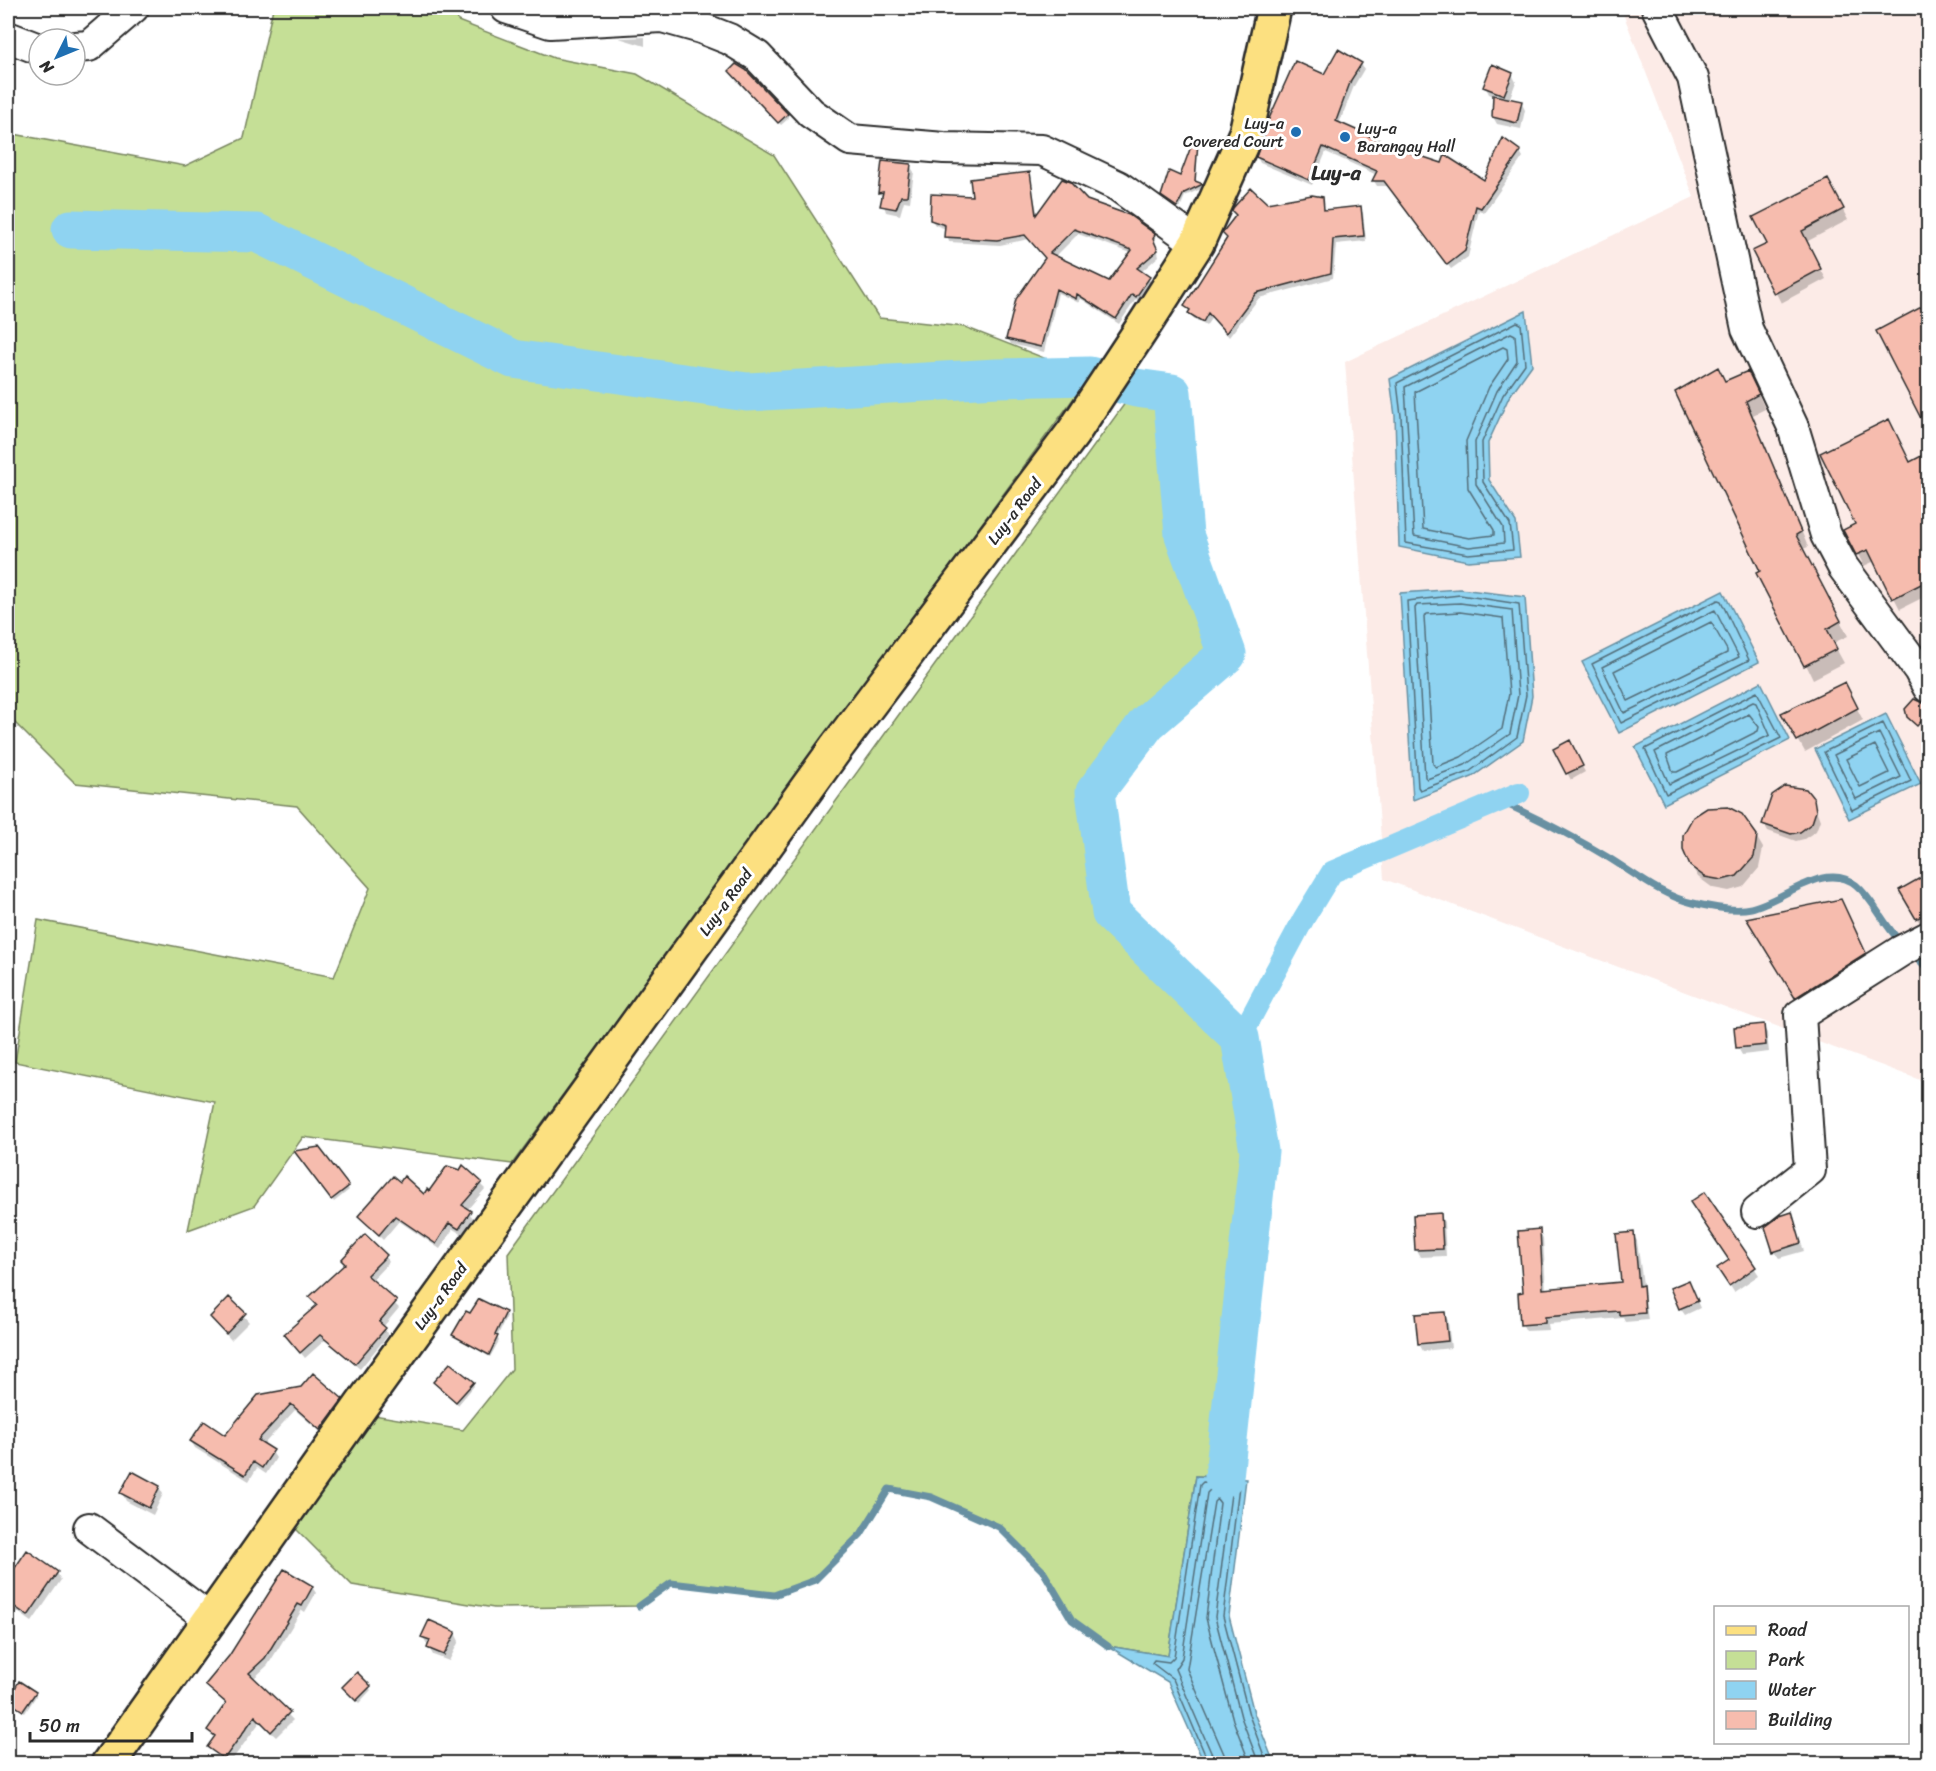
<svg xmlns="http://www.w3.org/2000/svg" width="1936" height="1771" viewBox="0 0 1936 1771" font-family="Sriracha,sans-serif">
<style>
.built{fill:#fcebe7}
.green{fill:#c5df96;stroke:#788560;stroke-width:1.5}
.water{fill:#8fd3f1;stroke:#6790a2;stroke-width:1.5}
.shadow{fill:#0003;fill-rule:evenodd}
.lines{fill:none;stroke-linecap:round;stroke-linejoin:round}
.shore{stroke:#536e7a;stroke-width:1.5}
.stream{stroke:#6790a2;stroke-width:7}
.canal{stroke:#8fd3f1;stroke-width:22}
.river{stroke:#8fd3f1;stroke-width:39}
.building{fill:#f6bcae;stroke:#2b2b2b;stroke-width:1.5;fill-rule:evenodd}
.minor-casing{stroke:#2b2b2b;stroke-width:34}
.major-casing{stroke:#2b2b2b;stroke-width:38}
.minor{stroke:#fff;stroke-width:30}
.major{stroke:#fce080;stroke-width:33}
.poi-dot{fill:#1f6fb2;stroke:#fff;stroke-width:2}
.labels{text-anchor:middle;stroke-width:6;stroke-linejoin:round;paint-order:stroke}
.poi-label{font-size:16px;fill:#2b2b2b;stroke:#fff;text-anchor:end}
.street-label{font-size:16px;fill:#2b2b2b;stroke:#fff}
.quarter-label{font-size:20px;font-weight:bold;fill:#2b2b2b;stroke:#fff}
</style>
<rect width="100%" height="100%" fill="#fff"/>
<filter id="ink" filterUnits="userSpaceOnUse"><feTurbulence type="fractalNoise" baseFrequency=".0167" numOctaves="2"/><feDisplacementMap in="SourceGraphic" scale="12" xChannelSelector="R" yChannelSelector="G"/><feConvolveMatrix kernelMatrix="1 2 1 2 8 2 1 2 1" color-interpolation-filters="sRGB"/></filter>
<g filter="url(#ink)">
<path class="built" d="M 1621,8 L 1916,8 L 1928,32 L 1928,1083 L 1384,879 L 1345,362 L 1694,197 Z"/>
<path class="green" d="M 273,8 L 456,8 L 458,21 L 554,58 L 637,74 L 774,155 L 879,318 L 965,327 L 1090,376 L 512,1164 L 303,1137 L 254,1206 L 188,1230 L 215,1102 L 15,1062 L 38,920 L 334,977 L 370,888 L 297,806 L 75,783 L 8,716 L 8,133 L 185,166 L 244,138 Z
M 1136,388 L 1172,393 L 1184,535 L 1227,654 L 1147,723 L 1095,792 L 1111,913 L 1240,1038 L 1259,1151 L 1224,1477 L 1196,1476 L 1168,1656 L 1108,1646 L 1072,1620 L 1043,1571 L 999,1527 L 931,1497 L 889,1489 L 861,1534 L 815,1580 L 774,1595 L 671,1583 L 639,1606 L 494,1608 L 352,1585 L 286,1519 L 362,1413 L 463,1430 L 512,1369 L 508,1253 Z"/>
<path class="water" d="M 1526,311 L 1532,365 L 1509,397 L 1488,443 L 1489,480 L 1516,522 L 1520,557 L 1468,561 L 1399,547 L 1395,416 L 1390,379 Z
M 1460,589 L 1525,597 L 1532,696 L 1523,741 L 1472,777 L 1413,800 L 1400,593 Z
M 1723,591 L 1759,662 L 1619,733 L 1582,662 Z
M 1761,682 L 1790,740 L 1664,804 L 1635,747 Z
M 1886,714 L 1921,784 L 1849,819 L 1815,749 Z
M 1196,1476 L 1246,1479 L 1229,1616 L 1254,1713 L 1274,1763 L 1204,1763 L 1168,1682 L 1108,1646 L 1168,1656 Z"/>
<path class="shadow" d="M 645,37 L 645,46 L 619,38 Z
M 1361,64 L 1364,69 L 1354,86 L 1339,124 L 1399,150 L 1485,182 L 1520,152 L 1523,157 L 1484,213 L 1479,210 L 1468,257 L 1451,269 L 1388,186 L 1377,186 L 1374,181 L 1377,175 L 1326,152 L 1312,185 L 1260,163 L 1257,157 L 1324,76 Z
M 733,74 L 787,115 L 789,118 L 781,125 Z
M 1512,74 L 1516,82 L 1509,100 L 1521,102 L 1525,110 L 1521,129 L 1497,124 L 1493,117 L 1494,96 L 1489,94 L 1485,86 Z
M 1197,144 L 1196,183 L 1203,188 L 1185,196 L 1180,208 L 1163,196 L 1181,178 Z
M 910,166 L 914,172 L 910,202 L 904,201 L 900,215 L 886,212 L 880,192 Z
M 1029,174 L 1038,216 L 1086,201 L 1154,235 L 1159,256 L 1141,272 L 1152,283 L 1139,301 L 1136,299 L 1119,324 L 1080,298 L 1079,303 L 1058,293 L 1044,352 L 1011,344 L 1008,338 L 1046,259 L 1029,239 L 1000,245 L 949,242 L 946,229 L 935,225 L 931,219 ZM 1078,234 L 1131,253 L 1110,283 L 1055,257 Z
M 1833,191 L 1848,220 L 1806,242 L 1826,279 L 1781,303 L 1776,293 L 1769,244 Z
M 1322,199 L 1325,212 L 1360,208 L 1363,213 L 1366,241 L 1336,244 L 1333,278 L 1259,298 L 1229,337 L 1212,317 L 1206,326 L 1193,318 L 1186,306 L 1228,239 L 1236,217 L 1233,211 Z
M 1725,383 L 1755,387 L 1765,409 L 1753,415 L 1808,547 L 1803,549 L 1848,636 L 1833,643 L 1844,663 L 1813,679 L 1762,572 Z
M 1928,454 L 1928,595 L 1900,609 L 1875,561 L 1864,566 L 1845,530 L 1857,524 L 1910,463 Z
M 1850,695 L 1863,720 L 1805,752 L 1784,714 Z
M 1569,742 L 1585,772 L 1571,780 L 1555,750 Z
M 1812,799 L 1820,820 L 1816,831 L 1804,839 L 1796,841 L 1768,831 L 1764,824 Z
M 1756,836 L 1763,848 L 1759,868 L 1743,887 L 1729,891 L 1713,888 L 1698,877 L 1691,865 Z
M 1928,881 L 1928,921 L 1921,925 L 1901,891 Z
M 1849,916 L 1873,969 L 1805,1012 L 1757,934 Z
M 1763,1026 L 1767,1033 L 1769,1052 L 1742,1055 L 1738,1048 Z
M 297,1154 L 347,1187 L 349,1190 L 334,1202 Z
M 464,1168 L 485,1189 L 467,1210 L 473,1218 L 463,1235 L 453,1229 L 440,1249 L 399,1221 L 383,1240 L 360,1217 L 400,1184 L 424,1196 Z
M 1705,1194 L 1759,1275 L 1734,1292 L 1723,1275 L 1731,1260 Z
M 1791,1214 L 1804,1251 L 1779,1258 L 1774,1251 Z
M 1440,1215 L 1444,1222 L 1446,1256 L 1420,1257 L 1416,1250 Z
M 1928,1227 L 1928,1261 L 1923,1259 L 1919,1252 Z
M 1539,1231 L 1543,1238 L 1546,1290 L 1622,1284 L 1633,1234 L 1637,1241 L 1648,1320 L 1625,1322 L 1623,1318 L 1548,1324 L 1549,1330 L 1526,1331 L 1522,1324 L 1524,1294 Z
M 385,1256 L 389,1262 L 371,1281 L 399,1308 L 383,1327 L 388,1335 L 360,1369 L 325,1340 L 305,1358 L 286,1335 L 318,1306 L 311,1297 L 346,1265 Z
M 1692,1289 L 1700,1308 L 1685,1315 L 1680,1308 Z
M 229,1299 L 249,1322 L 231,1340 L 212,1318 Z
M 505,1313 L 507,1316 L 497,1337 L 499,1341 L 490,1357 L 453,1335 L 471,1315 Z
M 1444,1313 L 1448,1321 L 1451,1348 L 1423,1351 L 1419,1344 Z
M 435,1382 L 473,1383 L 474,1386 L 458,1405 Z
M 260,1397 L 342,1400 L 346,1407 L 324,1435 L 295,1410 L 263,1445 L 272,1452 L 276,1458 L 266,1474 L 257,1468 L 249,1481 L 195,1448 L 191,1441 L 225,1437 Z
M 159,1487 L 163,1494 L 153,1515 L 126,1501 L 122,1493 Z
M 27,1552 L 57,1573 L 61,1580 L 32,1622 L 8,1605 L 8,1581 Z
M 312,1587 L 316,1593 L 305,1612 L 302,1610 L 268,1665 L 253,1679 L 293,1720 L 276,1737 L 260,1722 L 229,1764 L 226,1764 L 209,1747 L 215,1738 L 208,1730 L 227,1705 L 206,1685 Z
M 455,1633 L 459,1641 L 449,1661 L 433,1655 L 423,1637 Z
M 357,1674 L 371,1690 L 359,1703 L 345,1690 Z
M 35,1693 L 36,1696 L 25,1713 L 8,1701 Z"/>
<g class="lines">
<path class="shore" d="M 1517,322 L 1521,324 L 1525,364 L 1503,395 L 1482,442 L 1483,482 L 1510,524 L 1513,550 L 1468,554 L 1406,543 L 1401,416 L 1397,383 Z
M 1511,333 L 1515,335 L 1517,361 L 1497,391 L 1475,442 L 1476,484 L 1503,527 L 1504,543 L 1469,547 L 1414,536 L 1405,387 Z
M 1503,347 L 1507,349 L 1508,359 L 1489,387 L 1466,441 L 1468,488 L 1494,530 L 1494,535 L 1469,538 L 1423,529 L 1415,392 Z
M 1460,595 L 1519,604 L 1526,695 L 1517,737 L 1469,772 L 1420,790 L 1418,787 L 1407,601 Z
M 1718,600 L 1721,601 L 1749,660 L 1621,723 L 1592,664 Z
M 1460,603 L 1512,610 L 1518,695 L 1510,734 L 1465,765 L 1427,779 L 1425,777 L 1415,608 L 1417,605 Z
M 1715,610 L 1739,657 L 1624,713 L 1602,667 Z
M 1460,612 L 1503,618 L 1509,694 L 1502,729 L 1461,757 L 1436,767 L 1433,764 L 1424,616 L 1427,614 Z
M 1711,622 L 1727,650 L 1727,653 L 1628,701 L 1614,671 Z
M 1757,692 L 1781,738 L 1666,794 L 1645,749 Z
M 1753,702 L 1756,703 L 1770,735 L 1669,784 L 1655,752 Z
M 1749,714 L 1759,727 L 1758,731 L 1677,772 L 1673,772 L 1667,755 Z
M 1883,723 L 1911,781 L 1852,810 L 1824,752 Z
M 1879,733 L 1901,777 L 1856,799 L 1834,755 Z
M 1875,745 L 1889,773 L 1860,787 L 1846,759 Z
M 1209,1764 L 1173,1679 L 1152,1663 L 1154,1660 L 1169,1662 L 1174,1657 L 1200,1485 L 1203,1482 L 1239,1486 L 1223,1616 L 1249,1715 L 1267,1764
M 1216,1764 L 1175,1669 L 1182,1658 L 1207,1493 L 1210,1490 L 1231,1494 L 1215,1617 L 1241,1717 L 1259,1764
M 1225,1764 L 1224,1754 L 1187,1669 L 1214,1502 L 1217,1499 L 1220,1503 L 1206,1618 L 1233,1720 L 1250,1764"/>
<path class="stream" d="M 1500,801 C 1537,818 1574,837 1609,858 C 1635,874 1662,896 1693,903 C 1710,907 1734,912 1751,908 C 1783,901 1825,860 1856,885 C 1875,901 1883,925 1901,942
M 1913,954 L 1928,969
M 639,1606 L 671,1583 L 774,1595 L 815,1580 L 861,1534 L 889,1489 L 931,1497 L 999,1527 L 1043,1571 L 1072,1620 L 1108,1646"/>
<path class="canal" d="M 1240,1038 L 1304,918 L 1332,872 L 1519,793"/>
<path class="river" d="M 71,229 L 257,233 L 513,359 L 747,392 L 997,378 L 1090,376 L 1136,388 L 1172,393 L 1184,535 L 1227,654 L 1147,723 L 1095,792 L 1111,913 L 1240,1038 L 1259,1151 L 1224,1477"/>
</g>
<path class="building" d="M 1338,49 L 1362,63 L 1351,80 L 1336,121 L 1399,149 L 1442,163 L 1445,155 L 1484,180 L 1503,138 L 1521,151 L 1481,208 L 1476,206 L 1465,251 L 1447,265 L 1384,181 L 1372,181 L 1377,171 L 1323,147 L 1309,180 L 1256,157 L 1268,121 L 1295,61 L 1324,74 Z
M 736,64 L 746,70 L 788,114 L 778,123 L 729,71 Z
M 1492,64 L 1513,73 L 1504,95 L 1483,87 Z
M 1493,95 L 1522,101 L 1517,123 L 1492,117 Z
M 1193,141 L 1198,142 L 1195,181 L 1203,184 L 1184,193 L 1177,207 L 1161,196 L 1169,171 L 1180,176 Z
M 882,161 L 911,164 L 907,196 L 901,196 L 896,209 L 880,206 L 883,192 L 878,193 Z
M 1030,172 L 1036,215 L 1062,179 L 1070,182 L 1087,200 L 1129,215 L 1155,234 L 1153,239 L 1158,250 L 1137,268 L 1150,277 L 1136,297 L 1132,294 L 1116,319 L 1077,294 L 1076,299 L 1056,289 L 1041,347 L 1006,339 L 1016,299 L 1045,258 L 1025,235 L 997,240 L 944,237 L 945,225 L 930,220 L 931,194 L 972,196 L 970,179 ZM 1074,229 L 1132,250 L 1109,281 L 1050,253 Z
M 1828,179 L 1844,209 L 1802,231 L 1821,269 L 1774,294 L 1752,251 L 1767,244 L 1753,217 Z
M 1251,188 L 1267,203 L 1312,195 L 1323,197 L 1324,210 L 1361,206 L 1364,236 L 1333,239 L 1331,273 L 1256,293 L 1226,333 L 1208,313 L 1203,322 L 1188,313 L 1190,310 L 1184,306 L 1227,238 L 1222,233 L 1236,215 L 1232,211 L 1233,208 Z
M 1929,303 L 1929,434 L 1876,331 Z
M 1718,367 L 1725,381 L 1748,371 L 1759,394 L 1746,401 L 1801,532 L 1796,535 L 1841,621 L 1827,629 L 1837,649 L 1804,666 L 1756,573 L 1760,571 L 1675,392 Z
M 1889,419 L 1910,462 L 1929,452 L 1929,580 L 1892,599 L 1868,550 L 1856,555 L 1843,530 L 1855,524 L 1820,453 Z
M 1845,682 L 1858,708 L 1797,741 L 1781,713 Z
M 1914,699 L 1927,705 L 1928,714 L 1917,726 L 1907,717 L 1905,709 Z
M 1570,740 L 1583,766 L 1566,774 L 1553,749 Z
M 1785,786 L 1806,789 L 1814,799 L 1816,811 L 1812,823 L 1800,832 L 1791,834 L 1762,824 L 1772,795 Z
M 1728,807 L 1742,814 L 1757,835 L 1754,857 L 1737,876 L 1722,880 L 1705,877 L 1690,866 L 1683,850 L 1683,835 L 1693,817 L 1707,808 Z
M 1929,873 L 1929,912 L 1916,919 L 1899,890 Z
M 1841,899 L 1866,953 L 1795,998 L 1746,918 Z
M 1764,1024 L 1766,1045 L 1736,1048 L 1734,1027 Z
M 319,1147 L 349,1186 L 331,1200 L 294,1151 Z
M 463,1165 L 482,1182 L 462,1205 L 471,1211 L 459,1229 L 449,1223 L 436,1244 L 395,1216 L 379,1235 L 358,1216 L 393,1176 L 400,1182 L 404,1176 L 424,1194 L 427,1189 L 429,1191 L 447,1166 L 460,1170 Z
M 1705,1192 L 1756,1267 L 1729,1286 L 1717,1268 L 1729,1260 L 1690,1202 Z
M 1792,1212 L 1801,1243 L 1773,1252 L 1765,1227 L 1780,1216 Z
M 1441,1213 L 1443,1249 L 1415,1250 L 1413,1215 Z
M 1540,1229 L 1543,1289 L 1621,1282 L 1616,1234 L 1634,1232 L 1639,1286 L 1643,1285 L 1645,1313 L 1619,1315 L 1619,1311 L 1545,1317 L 1545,1323 L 1520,1325 L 1518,1293 L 1523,1292 L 1518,1231 Z
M 365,1234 L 387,1255 L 367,1275 L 397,1301 L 379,1322 L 386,1328 L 355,1364 L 320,1335 L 300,1353 L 284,1334 L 317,1305 L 309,1297 L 345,1264 L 341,1260 Z
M 1689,1280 L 1698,1301 L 1679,1309 L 1670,1288 Z
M 229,1297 L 246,1313 L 226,1334 L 210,1317 Z
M 479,1299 L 506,1312 L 495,1335 L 498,1336 L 489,1355 L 452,1335 L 466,1311 L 470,1313 Z
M 1445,1312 L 1448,1341 L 1418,1344 L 1415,1314 Z
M 450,1363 L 474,1382 L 456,1402 L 433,1382 Z
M 313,1373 L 343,1399 L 320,1430 L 291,1404 L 258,1440 L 274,1450 L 262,1468 L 253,1462 L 245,1475 L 190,1441 L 204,1421 L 225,1435 L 258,1395 L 301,1387 Z
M 132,1471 L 160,1486 L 149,1508 L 120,1493 Z
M 27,1550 L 58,1572 L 28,1616 L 8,1602 L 8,1578 Z
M 284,1569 L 313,1586 L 302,1606 L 298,1604 L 265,1658 L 249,1673 L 290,1712 L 271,1732 L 255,1716 L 224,1759 L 207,1747 L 215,1736 L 207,1730 L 226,1703 L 205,1685 L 229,1656 Z
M 429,1620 L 456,1632 L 444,1655 L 427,1648 L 430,1640 L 421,1637 Z
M 357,1672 L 371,1686 L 356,1701 L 342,1687 Z
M 19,1681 L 36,1692 L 23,1711 L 8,1701 Z"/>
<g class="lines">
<defs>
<path id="minor" d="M 506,8 L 550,23 L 662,17 L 701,28 L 729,39 L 757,56 L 811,113 L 850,140 L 944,148 L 1042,150 L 1118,186 L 1197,243
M 1657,8 L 1693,78 L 1747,329 L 1793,427 L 1826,535 L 1843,567 L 1919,670 L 1928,687
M 8,37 L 39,49
M 75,47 L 89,46 L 133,8
M 1757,1212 L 1810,1170 L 1800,1015 L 1901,951 L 1928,937
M 89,1528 L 210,1619"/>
<path id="major" d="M 108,1764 L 361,1406 L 836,748 L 1073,433 L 1145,324 L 1197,243 L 1246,133 L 1274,8"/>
</defs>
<use href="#minor" class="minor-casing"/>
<use href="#major" class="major-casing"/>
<use href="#minor" class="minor"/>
<use href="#major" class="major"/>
</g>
</g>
<g class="poi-dot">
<circle cx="1296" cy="132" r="6"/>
<circle cx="1345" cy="137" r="6"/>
</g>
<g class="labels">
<g class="poi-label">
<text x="1284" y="129">Luy-a<tspan x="1284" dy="18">Covered Court</tspan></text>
<text x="1357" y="134" text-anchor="start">Luy-a<tspan x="1357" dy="18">Barangay Hall</tspan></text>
</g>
<g class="street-label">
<text transform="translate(1014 511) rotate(-53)" y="6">Luy-a Road</text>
<text transform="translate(725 902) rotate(-54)" y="6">Luy-a Road</text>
<text transform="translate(440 1296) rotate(-54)" y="6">Luy-a Road</text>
</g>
<g class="quarter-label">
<text x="1336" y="180">Luy-a</text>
</g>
</g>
<rect width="1936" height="1771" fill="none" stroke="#fff" stroke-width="30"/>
<rect x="15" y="15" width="1906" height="1741" fill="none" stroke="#2b2b2b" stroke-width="2" filter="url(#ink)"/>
<rect x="1714" y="1606" width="195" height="138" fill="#ffffff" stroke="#aaaaaa" stroke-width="1.5"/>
<rect x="1726" y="1626" width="30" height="9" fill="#fce080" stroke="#aaaaaa" stroke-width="1.5"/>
<text x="1768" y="1636" font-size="18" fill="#2b2b2b">Road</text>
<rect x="1726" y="1651" width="30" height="18" fill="#c5df96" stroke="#aaaaaa" stroke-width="1.5"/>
<text x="1768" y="1666" font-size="18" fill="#2b2b2b">Park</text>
<rect x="1726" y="1681" width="30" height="18" fill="#8fd3f1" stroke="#aaaaaa" stroke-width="1.5"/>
<text x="1768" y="1696" font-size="18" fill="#2b2b2b">Water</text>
<rect x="1726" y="1711" width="30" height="18" fill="#f6bcae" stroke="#aaaaaa" stroke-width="1.5"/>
<text x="1768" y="1726" font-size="18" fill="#2b2b2b">Building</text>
<g transform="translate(57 57) rotate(227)"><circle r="28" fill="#ffffff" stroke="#aaaaaa" stroke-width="1.5"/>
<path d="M0-4.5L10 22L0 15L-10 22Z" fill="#1f6fb2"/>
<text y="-9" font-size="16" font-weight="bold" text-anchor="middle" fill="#2b2b2b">N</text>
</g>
<path d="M30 1732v9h162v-9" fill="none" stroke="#2b2b2b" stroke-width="3"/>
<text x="39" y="1732" font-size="18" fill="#2b2b2b" stroke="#ffffff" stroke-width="4.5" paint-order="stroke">50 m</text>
</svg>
